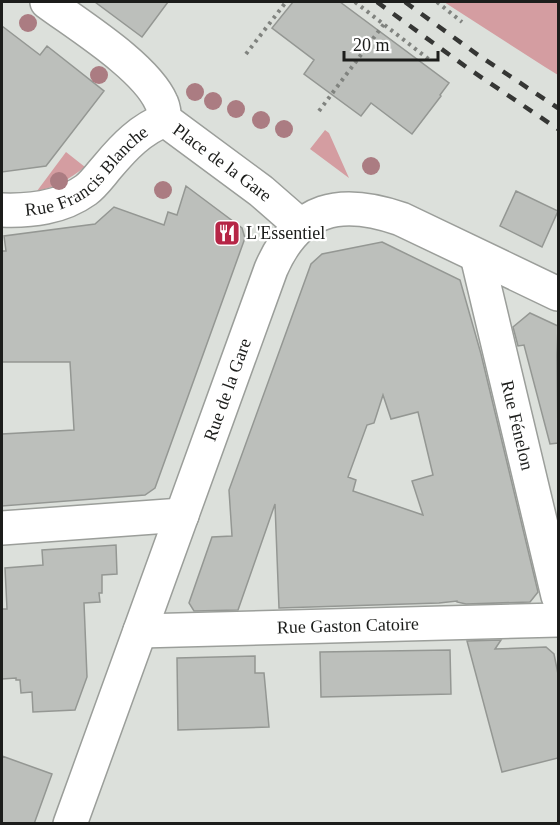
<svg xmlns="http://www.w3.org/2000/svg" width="560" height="825" viewBox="0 0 560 825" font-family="'Times New Roman',serif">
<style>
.green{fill:#d49da1}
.building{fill:#bcbfbb;stroke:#949793;stroke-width:1.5;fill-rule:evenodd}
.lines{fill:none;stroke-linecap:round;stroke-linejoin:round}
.street-casing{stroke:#9b9e9a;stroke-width:36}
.path{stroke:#80837f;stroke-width:4;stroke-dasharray:3 4.5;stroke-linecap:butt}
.street{stroke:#fff;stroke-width:33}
.rail{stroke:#353634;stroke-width:4.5;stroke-dasharray:10 10;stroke-linecap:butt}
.tree{fill:#ab7c82}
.labels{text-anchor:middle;stroke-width:4.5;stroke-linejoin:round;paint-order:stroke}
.street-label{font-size:18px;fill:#1c1d1b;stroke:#fff}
.poi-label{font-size:18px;fill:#1c1d1b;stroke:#fff;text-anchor:start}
</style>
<rect width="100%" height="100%" fill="#dce0db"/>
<path class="green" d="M 444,2 L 558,2 L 558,75 L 545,67 Z
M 325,130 L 329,133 L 349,178 L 310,149 Z
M 66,152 L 85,167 C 69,179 57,187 37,191 Z"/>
<path class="building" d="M 95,2 L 168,2 L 142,37 Z
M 293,2 L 340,2 L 449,83 L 440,95 L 441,96 L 412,134 L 371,103 L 361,116 L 304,74 L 314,60 L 272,28 Z
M 2,26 L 40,55 L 47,46 L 104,91 L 46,166 L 2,172 Z
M 186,186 L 242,228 L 245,238 L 155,488 L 145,495 L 2,506 L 2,434 L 74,430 L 70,362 L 2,362 L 2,251 L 6,251 L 4,236 L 95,224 L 114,207 L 164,225 L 168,212 L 177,215 Z
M 516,191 L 558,211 L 542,247 L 500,226 Z
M 382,242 L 460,280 L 481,354 L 538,592 L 530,602 L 466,604 L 457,602 L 457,601 L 439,603 L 279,608 L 275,504 L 238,610 L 194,611 L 189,603 L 212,537 L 232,536 L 229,490 L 311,264 L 322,254 ZM 383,395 L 391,419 L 418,412 L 433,475 L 412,481 L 423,515 L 353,491 L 356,480 L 348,477 L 367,425 L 374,423 Z
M 530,313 L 558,326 L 557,355 L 558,443 L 550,444 L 524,345 L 518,346 L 513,327 Z
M 116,545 L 117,574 L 102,575 L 102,593 L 99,593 L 100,602 L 84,603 L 87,677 L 75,710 L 33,712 L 32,692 L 21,693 L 20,680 L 16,680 L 16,678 L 2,679 L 2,609 L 7,609 L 5,568 L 43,565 L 42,550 Z
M 501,640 L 495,649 L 546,647 L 554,654 L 558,674 L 558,758 L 502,772 L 467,641 Z
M 450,650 L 451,694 L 321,697 L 320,652 Z
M 255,656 L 255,673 L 264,673 L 269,727 L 178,730 L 177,658 Z
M 2,756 L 52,774 L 34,824 L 2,824 Z"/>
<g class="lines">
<defs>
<g id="street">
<path id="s1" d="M 47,2 C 78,25 145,66 161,102 C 164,107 164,114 165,120 L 261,191 L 300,225"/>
<path id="s2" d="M 2,210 C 31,211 61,208 86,190 C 94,184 101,174 108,166 C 124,147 141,129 165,120"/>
<path id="s3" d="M 477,256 L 558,596"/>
<path d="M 2,528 L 182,515"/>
<path id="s4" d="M 140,631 L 558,620"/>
<path id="s5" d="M 70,824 L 271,269 C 298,207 340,198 401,219 L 558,294"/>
</g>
</defs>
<use href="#street" class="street-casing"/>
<path class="path" d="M 355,2 L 431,61
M 437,2 L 462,22
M 246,54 L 286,2
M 319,111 L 384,24"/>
<use href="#street" class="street"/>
<path class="rail" d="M 377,2 L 469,69 L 558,129
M 405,2 L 478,55 L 558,108"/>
</g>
<g class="tree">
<circle cx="28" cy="23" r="9"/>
<circle cx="99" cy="75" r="9"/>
<circle cx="195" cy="92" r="9"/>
<circle cx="213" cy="101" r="9"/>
<circle cx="236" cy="109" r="9"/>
<circle cx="261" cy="120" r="9"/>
<circle cx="284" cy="129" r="9"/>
<circle cx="371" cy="166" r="9"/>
<circle cx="59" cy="181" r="9"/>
<circle cx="163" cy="190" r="9"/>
</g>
<defs>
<symbol id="restaurant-square" viewBox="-11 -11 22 22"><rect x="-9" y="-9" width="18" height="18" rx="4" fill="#b62546" stroke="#fff"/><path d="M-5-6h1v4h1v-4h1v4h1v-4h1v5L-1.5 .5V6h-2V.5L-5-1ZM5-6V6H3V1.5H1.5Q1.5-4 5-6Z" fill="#fff"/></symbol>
</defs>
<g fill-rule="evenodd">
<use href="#restaurant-square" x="212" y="218" width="30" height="30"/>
</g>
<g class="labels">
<g class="street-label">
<text dy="6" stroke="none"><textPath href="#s1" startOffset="243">Place de la Gare</textPath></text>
<text dy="6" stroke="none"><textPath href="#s2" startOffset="98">Rue Francis Blanche</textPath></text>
<text dy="6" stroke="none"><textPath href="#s5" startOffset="462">Rue de la Gare</textPath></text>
<text dy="6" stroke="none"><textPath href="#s3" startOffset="174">Rue Fénelon</textPath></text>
<text dy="6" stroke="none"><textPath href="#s4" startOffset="208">Rue Gaston Catoire</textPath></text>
</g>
<g class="poi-label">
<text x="246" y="239">L'Essentiel</text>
</g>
</g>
<rect width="560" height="825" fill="none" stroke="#1c1d1b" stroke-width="6"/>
<path d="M344 51v9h94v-9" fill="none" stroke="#1c1d1b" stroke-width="3"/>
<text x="353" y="51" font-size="18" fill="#1c1d1b" stroke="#ffffff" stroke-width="4.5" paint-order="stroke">20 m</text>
</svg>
